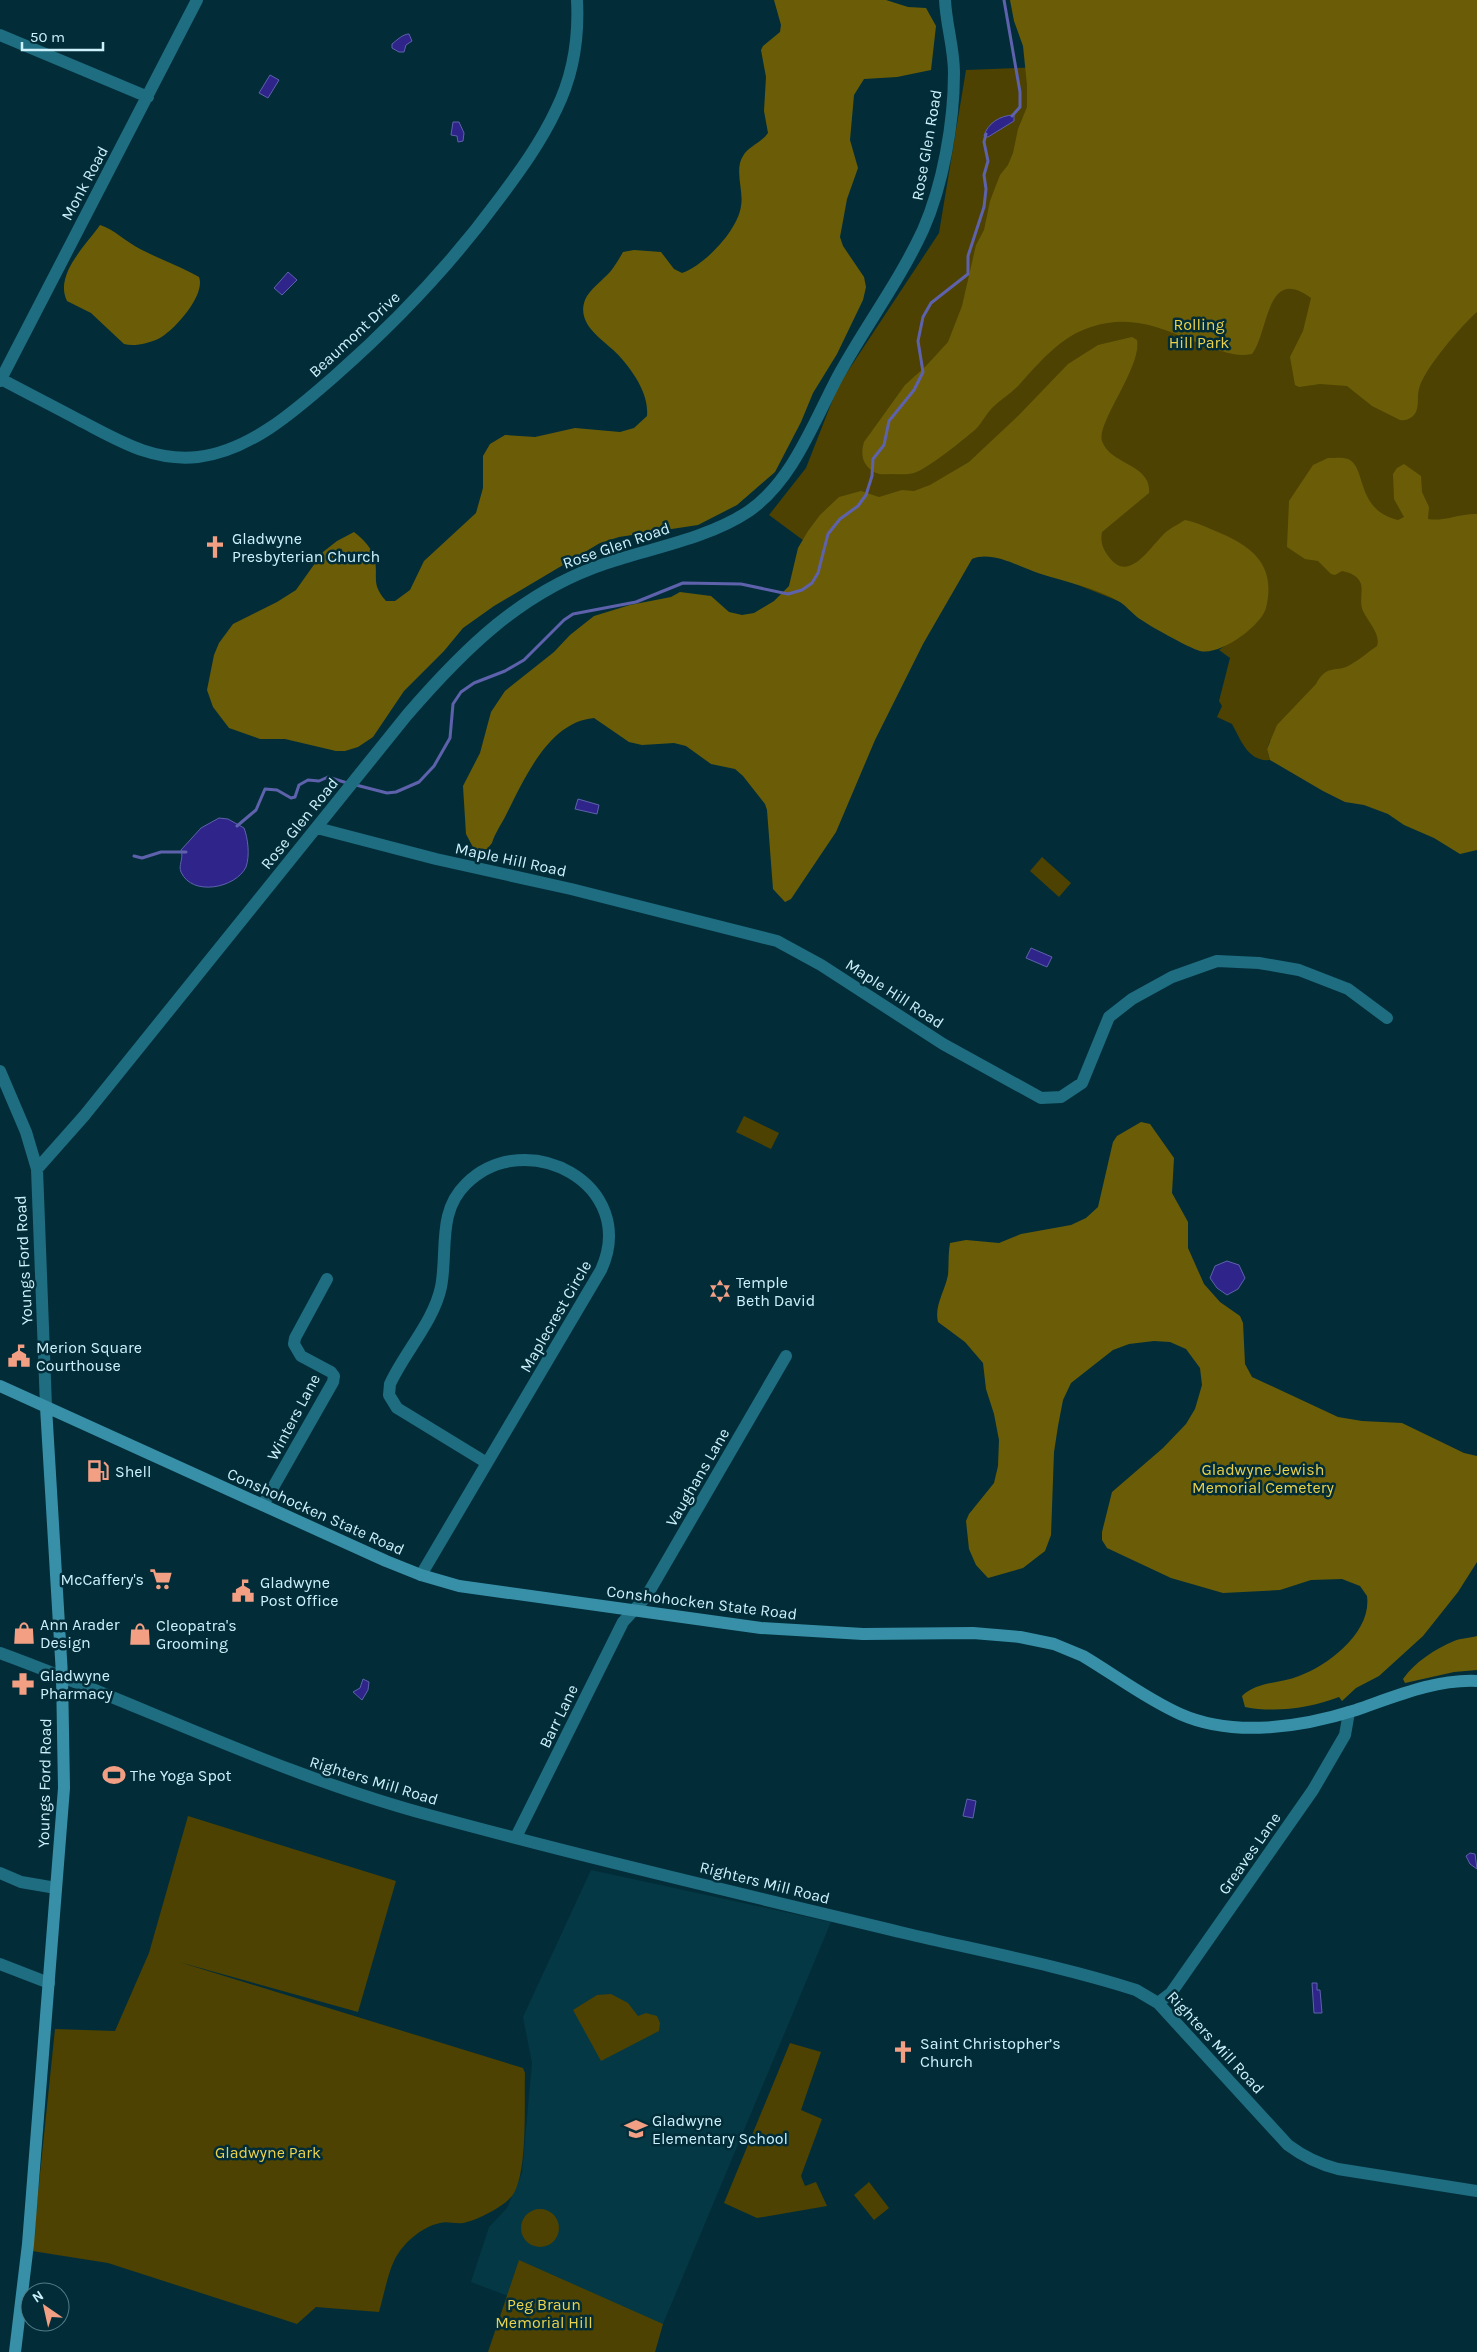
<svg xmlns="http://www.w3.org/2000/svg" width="1477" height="2352" viewBox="0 0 1477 2352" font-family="Karla,sans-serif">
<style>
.built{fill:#043844}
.green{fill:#4d4201}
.forest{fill:#6b5d07}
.water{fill:#2e248a;stroke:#5e62ac}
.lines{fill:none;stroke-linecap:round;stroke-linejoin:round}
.stream{stroke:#5e62ac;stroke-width:3}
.street{stroke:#1f6d81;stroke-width:12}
.secondary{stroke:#3890a8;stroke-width:12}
.labels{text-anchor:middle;stroke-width:5;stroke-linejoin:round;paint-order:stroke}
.street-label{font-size:16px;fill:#cdf1fc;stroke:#022d38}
.park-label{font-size:16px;fill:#ebd24b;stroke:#022d38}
.poi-label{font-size:16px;fill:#cdf1fc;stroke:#022d38;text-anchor:start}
</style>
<rect width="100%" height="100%" fill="#022d38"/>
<path class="built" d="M 591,1870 L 831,1922 L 663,2324 L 655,2352 L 471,2282 L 489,2227 L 507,2208 L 522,2173 L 532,2063 L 523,2017 Z"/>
<path class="green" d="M 1477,0 L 1477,834 L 1270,741 L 1267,749 L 1270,760 C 1248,762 1241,740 1232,724 L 1217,717 L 1222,706 L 1219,701 L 1230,658 L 1219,650 L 1227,644 L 962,539 L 922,628 L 769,515 L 806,468 L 838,386 L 939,233 L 966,70 L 1045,67 Z
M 1042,857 L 1071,883 L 1059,897 L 1030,871 Z
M 744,1116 L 779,1133 L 771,1149 L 736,1132 Z
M 188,1816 L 396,1881 L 358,2012 L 179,1962 L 523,2068 L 525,2073 C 524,2102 528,2168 514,2193 C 508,2205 476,2221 463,2223 C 455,2224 447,2221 440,2223 C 421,2227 402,2244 394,2261 C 387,2276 384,2295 379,2312 L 316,2307 L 297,2324 L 108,2263 L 32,2251 L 55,2029 L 115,2031 L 149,1953 Z
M 611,1994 L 628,2003 L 638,2016 L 646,2013 L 657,2016 L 660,2023 L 659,2031 L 601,2061 L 573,2010 L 597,1995 Z
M 790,2043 L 821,2052 L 801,2110 L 822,2119 L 801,2176 L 805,2186 L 816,2182 L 827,2206 L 757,2218 L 724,2203 Z
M 869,2182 L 889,2208 L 874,2220 L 854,2195 Z
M521 2228a19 19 0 1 1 38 0a19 19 0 1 1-38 0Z
M 519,2260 L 663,2324 L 655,2352 L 488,2352 Z"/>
<path class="forest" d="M 774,0 L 886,0 L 908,7 L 926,8 L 936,26 L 931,70 L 897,77 L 864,79 L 854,95 L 850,140 L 858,168 L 847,199 L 840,237 L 843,246 L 864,277 L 866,287 L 863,300 L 837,354 L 813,393 L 801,422 L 775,472 L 737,505 L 698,525 L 619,537 L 600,543 L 494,606 L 463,628 L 444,651 L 404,691 L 373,737 L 358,747 L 345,751 L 336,751 L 285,739 L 260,739 L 229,728 L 213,707 L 207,690 L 214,655 L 219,643 L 233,624 L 277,602 L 296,590 L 323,552 L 337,541 L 354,532 C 363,539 373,549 375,560 C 378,579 371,584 386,601 L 395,601 L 410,590 L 424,561 L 476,513 L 483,488 L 483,456 L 490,444 L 505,435 L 535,437 L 575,428 L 620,432 L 634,428 L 647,416 C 649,395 635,374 621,358 C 608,342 575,327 585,300 C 589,290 603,280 610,272 C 615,266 619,259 623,252 L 634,250 L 661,252 L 674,269 L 682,273 C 705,265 738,230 741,206 C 744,191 734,170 743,156 C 748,147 761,143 768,133 L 764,111 L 766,77 L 761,50 L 763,46 L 780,32 L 781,25 Z
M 1010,0 L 1477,0 L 1477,312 C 1462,325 1423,370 1419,389 C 1417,396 1419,405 1416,412 C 1413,418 1406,421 1400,420 L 1372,406 L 1347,386 L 1320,384 L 1299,387 L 1295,385 L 1290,357 L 1303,331 L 1311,298 C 1266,264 1269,332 1252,354 C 1236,357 1226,352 1211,348 C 1169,333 1138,312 1091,327 C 1061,336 1039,363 1018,386 C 1010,394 1000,400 992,408 C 986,414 982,423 976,429 C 963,440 929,468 914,473 C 907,475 899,474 891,474 C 886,474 881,475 876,473 C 863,466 860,456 864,442 L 905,385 L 926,366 L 948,342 L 962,306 L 976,245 L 984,230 L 990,201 L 1000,175 L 1008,165 L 1013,153 L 1018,129 L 1027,107 L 1027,85 L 1023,46 L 1014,21 Z
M 100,225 C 114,229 126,242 140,249 C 159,259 180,266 199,277 C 206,295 174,331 158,339 C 148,343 135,347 124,344 L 91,313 L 67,301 C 54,275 86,245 100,225 Z
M 1132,337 L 1137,340 C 1142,367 1096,423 1102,441 C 1110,465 1152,464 1149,493 L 1102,532 C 1100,542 1103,549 1109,557 C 1128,583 1148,550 1162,536 C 1168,529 1177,525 1185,520 C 1197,522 1208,528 1220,533 C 1255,548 1276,567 1266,608 C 1261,626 1220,656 1200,651 C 1187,647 1148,625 1137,617 C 1131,612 1126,606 1120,602 C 1095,588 1067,582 1041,574 C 1021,568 993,550 972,559 L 923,644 L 875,740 L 836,832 L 791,899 L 785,902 L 773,889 L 767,810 L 765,804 L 743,776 L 735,769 L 711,764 L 686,746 L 674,743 L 642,745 L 629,742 L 594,718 C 548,722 524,780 506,815 C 501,825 495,833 492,843 L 487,849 L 475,851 L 466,834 L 463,786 L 480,753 L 491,712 L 505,691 L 554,652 L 570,635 L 594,616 L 630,605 L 671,597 L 680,592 L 711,596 L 729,612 L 742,615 L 754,613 L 774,601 L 789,586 L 798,548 L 808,531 L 820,515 L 839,497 L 861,491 L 879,497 L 902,490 L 914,491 L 930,485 L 969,462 L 1019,415 L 1068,364 L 1098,345 Z
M 1328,458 C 1334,458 1342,457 1348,459 C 1367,467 1355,510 1398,520 L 1404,517 L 1394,499 L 1393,474 L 1397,468 L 1404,464 L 1421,476 L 1422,492 L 1429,507 L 1428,519 C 1443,522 1461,513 1477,514 L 1477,850 L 1460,854 L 1434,838 L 1404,825 L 1388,814 L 1364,805 L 1345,802 L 1323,791 L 1270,760 L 1267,749 L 1277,725 L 1316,684 C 1327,663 1337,673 1350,665 C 1359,660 1368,652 1377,646 C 1381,634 1368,622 1363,611 C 1359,602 1363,592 1361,584 C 1358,575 1350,573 1342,571 L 1335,575 L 1331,574 L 1318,561 L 1305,559 L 1287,547 L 1289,501 L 1313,465 Z
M 1141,1122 L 1150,1124 L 1174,1158 L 1172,1193 L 1188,1222 L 1188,1248 L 1204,1284 L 1220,1302 L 1240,1316 L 1243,1323 L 1245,1364 L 1252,1377 L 1338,1417 L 1362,1421 L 1402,1423 L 1464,1453 L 1477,1456 L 1477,1562 L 1458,1592 L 1423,1636 L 1379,1676 L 1356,1688 L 1342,1701 L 1339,1697 C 1310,1708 1275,1713 1245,1707 L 1242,1696 C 1258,1681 1280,1684 1299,1676 C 1329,1665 1372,1632 1367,1596 L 1360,1586 L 1342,1579 L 1311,1580 L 1280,1590 L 1223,1593 L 1171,1578 L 1107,1548 L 1102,1540 L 1102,1532 L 1112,1492 L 1163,1448 L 1186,1424 L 1195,1409 L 1202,1385 L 1200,1368 L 1186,1349 L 1170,1342 L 1154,1341 L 1129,1344 L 1113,1350 L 1071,1383 L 1063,1400 L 1058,1426 L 1054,1452 L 1051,1535 L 1045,1551 L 1023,1568 L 988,1578 L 976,1565 L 969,1549 L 966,1521 L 969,1514 L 994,1483 L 998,1466 L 999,1440 L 994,1414 L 986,1389 L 983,1363 L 965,1342 L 938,1322 C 934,1306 945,1291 948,1275 C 949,1264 948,1255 950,1243 L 966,1240 L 999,1243 L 1021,1234 L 1071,1225 L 1086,1218 L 1098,1207 L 1113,1142 L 1117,1136 Z
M 1477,1636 L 1477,1670 L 1454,1672 L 1405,1683 L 1403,1679 C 1415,1662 1435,1649 1454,1641 C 1461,1638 1470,1638 1477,1636 Z"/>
<path class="water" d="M 409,34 L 412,41 L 406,45 L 404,52 L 399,52 L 392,48 L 392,44 C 397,40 403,34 409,34 Z
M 270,75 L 279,80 L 268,98 L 259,93 Z
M 1014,115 L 1014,121 L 988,137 L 984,136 C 987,124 1000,115 1014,115 Z
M 453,122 L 459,122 L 464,133 L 463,141 L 458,142 L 457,136 L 451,135 Z
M 288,272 L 297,280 L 282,295 L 274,288 Z
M 578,799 L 599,805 L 597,814 L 575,809 Z
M 219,818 L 228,819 L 244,828 C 248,838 250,856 246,867 C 236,888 192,897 181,872 C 178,865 184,859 181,850 L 201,828 Z
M 1031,948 L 1052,957 L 1047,967 L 1026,958 Z
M 1227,1261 L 1239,1265 L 1245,1278 L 1238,1289 L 1227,1295 L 1217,1288 L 1210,1278 L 1215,1266 Z
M 363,1679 L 369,1682 L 368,1690 L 362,1700 L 353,1692 L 360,1688 Z
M 967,1799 L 976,1801 L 973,1818 L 963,1816 Z
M 1470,1853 L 1475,1854 L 1477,1869 L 1470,1864 L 1466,1856 Z
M 1312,1983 L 1317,1983 L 1317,1990 L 1320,1990 L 1322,2013 L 1314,2013 Z"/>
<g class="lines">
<path class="stream" d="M 1004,0 L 1020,92 L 1020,107 L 1012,116
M 356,785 L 387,793 L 396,792 L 419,782 L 434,766 L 450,738 L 453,704 L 461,692 L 474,683 L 505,671 L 524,660 L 564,620 L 573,614 L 636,602 L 683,583 L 741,584 L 788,594 L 802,590 L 812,583 L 818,573 L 828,534 L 840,519 L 858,506 L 866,495 L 872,476 L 873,459 L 884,445 L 889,421 L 914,390 L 923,372 L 918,341 L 923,317 L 931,303 L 968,274 L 968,256 L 984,207 L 986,189 L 984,175 L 988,161 L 984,142 L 986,134
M 237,826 L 256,810 L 265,789 L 277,790 L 291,798 L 295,797 L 299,785 L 308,780 L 319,781 L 328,777 L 347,783
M 134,856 L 142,858 L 161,852 L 186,852"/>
<path class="street" d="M 0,35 L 148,97
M 1,379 C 27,393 53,406 79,420 C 118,440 152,462 198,457 C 251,451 298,408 337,374 C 397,321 452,263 499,199 C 520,171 541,142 556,110 C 573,76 579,38 577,0
M 0,381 L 197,0
M 317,828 L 436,859 L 571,889 L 777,941 L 821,965 L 943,1044 L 1041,1098 L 1061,1097 L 1082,1083 L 1109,1017 L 1132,999 L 1172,977 L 1217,961 L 1259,963 L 1299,970 L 1348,989 L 1387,1018
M 0,1071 L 26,1132 L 37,1169 L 46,1407
M 37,1169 L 84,1116 L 407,715 C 464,649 522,591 607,563 C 652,548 709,538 749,511 C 792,481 813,424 837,378 C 864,328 899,282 923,230 C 943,185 954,122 954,73 C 954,48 946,24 945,0
M 263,1505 L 333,1382 L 334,1376 L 331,1372 L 301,1356 L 294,1344 L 295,1338 L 327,1279
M 421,1575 L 487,1463 L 397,1408 L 389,1395 L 390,1384 C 404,1353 434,1321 441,1287 C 448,1251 437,1212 466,1184 C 526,1124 640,1185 601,1270 L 487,1463
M 0,1653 C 145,1706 280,1775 429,1815 C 587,1858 746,1895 904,1933 C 981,1951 1061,1966 1136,1990 L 1158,2003 L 1288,2145 C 1304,2157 1318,2164 1338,2169 L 1477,2191
M 516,1837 L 623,1622 L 646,1597 L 786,1356
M 0,1873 L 21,1882 L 56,1888
M 0,1964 L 49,1983
M 1158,2003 L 1171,1993 L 1313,1790 L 1345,1735 L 1349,1712"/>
<path class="secondary" d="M 0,1386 L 386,1561 L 421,1575 L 459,1586 L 761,1628 L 863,1634 L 973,1633 L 1020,1637 L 1054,1644 L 1083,1656 C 1115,1675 1146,1699 1180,1714 C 1234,1738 1302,1727 1356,1710 C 1394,1697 1435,1679 1477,1681
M 15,2352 L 28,2244 L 64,1788 L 62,1675 L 46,1407"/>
</g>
<defs>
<symbol id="church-bare" viewBox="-9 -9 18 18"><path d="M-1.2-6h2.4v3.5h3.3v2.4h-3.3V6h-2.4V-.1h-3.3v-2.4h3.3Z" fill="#f39f84" stroke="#022d38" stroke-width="2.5" paint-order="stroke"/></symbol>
<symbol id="synagogue-bare" viewBox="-9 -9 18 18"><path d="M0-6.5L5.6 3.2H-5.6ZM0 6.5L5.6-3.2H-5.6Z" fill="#f39f84" stroke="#022d38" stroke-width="2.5" paint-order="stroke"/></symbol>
<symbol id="civic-bare" viewBox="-9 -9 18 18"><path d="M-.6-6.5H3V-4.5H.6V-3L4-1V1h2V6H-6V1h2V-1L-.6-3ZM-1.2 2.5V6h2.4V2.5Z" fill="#f39f84" stroke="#022d38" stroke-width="2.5" paint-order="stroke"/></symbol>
<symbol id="fuel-bare" viewBox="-9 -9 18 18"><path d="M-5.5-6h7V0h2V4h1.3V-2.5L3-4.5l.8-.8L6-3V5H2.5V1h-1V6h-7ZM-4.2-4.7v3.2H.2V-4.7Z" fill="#f39f84" stroke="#022d38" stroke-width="2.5" paint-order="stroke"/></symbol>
<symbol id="supermarket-bare" viewBox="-9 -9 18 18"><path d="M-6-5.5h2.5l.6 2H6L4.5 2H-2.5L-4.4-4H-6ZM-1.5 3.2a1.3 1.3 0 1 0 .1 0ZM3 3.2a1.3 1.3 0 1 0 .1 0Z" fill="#f39f84" stroke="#022d38" stroke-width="2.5" paint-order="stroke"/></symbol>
<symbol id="shop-bare" viewBox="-9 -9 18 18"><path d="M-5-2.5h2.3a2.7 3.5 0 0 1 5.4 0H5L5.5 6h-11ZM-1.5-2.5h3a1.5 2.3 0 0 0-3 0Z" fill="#f39f84" stroke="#022d38" stroke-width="2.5" paint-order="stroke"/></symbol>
<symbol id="pharmacy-bare" viewBox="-9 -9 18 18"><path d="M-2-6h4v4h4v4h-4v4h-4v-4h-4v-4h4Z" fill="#f39f84" stroke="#022d38" stroke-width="2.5" paint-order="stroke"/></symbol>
<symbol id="stadium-bare" viewBox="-9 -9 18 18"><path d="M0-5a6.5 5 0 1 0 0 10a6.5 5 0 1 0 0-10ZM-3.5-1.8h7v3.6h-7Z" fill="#f39f84" stroke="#022d38" stroke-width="2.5" paint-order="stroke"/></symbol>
<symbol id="school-bare" viewBox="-9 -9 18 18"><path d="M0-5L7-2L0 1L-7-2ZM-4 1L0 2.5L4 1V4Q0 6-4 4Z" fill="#f39f84" stroke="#022d38" stroke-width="2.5" paint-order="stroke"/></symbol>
</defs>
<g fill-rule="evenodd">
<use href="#church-bare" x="199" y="531" width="32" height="32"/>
<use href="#synagogue-bare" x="704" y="1275" width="32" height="32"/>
<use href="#civic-bare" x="3" y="1340" width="32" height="32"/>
<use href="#fuel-bare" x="82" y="1455" width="32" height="32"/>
<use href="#supermarket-bare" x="145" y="1563" width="32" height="32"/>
<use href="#civic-bare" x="227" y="1575" width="32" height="32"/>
<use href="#shop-bare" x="8" y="1617" width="32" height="32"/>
<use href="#shop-bare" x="124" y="1618" width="32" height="32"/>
<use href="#pharmacy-bare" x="7" y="1668" width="32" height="32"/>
<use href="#stadium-bare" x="98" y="1759" width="32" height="32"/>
<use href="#church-bare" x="887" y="2036" width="32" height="32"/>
<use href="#school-bare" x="620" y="2113" width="32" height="32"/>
</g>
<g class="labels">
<g class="street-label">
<text transform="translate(926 145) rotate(-80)" y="6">Rose Glen Road</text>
<text transform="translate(84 183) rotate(-62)" y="6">Monk Road</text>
<text transform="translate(354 334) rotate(-43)" y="6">Beaumont Drive</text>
<text transform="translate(616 545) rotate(-19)" y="6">Rose Glen Road</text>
<text transform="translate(299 823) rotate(-51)" y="6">Rose Glen Road</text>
<text transform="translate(511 859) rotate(12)" y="6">Maple Hill Road</text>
<text transform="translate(895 993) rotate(33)" y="6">Maple Hill Road</text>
<text transform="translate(23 1260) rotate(-93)" y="6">Youngs Ford Road</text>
<text transform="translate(555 1316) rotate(-60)" y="6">Maplecrest Circle</text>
<text transform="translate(293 1417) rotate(-62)" y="6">Winters Lane</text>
<text transform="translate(697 1477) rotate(-60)" y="6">Vaughans Lane</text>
<text transform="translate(316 1511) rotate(24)" y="6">Conshohocken State Road</text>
<text transform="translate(702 1602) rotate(7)" y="6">Conshohocken State Road</text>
<text transform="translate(558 1716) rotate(-64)" y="6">Barr Lane</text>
<text transform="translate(374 1780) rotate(17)" y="6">Righters Mill Road</text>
<text transform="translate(44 1783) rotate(-89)" y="6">Youngs Ford Road</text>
<text transform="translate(1249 1853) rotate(-55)" y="6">Greaves Lane</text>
<text transform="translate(765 1882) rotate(14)" y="6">Righters Mill Road</text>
<text transform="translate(1216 2042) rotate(47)" y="6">Righters Mill Road</text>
</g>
<g class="park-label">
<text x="1199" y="330">Rolling<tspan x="1199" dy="18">Hill Park</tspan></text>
<text x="1263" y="1475">Gladwyne Jewish<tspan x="1263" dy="18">Memorial Cemetery</tspan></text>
<text x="268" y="2158">Gladwyne Park</text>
<text x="544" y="2310">Peg Braun<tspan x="544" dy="18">Memorial Hill</tspan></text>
</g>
<g class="poi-label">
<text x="232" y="544">Gladwyne<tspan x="232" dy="18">Presbyterian Church</tspan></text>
<text x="736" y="1288">Temple<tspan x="736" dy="18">Beth David</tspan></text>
<text x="36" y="1353">Merion Square<tspan x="36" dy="18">Courthouse</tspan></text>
<text x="115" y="1477">Shell</text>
<text x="144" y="1585" text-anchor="end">McCaffery's</text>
<text x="260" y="1588">Gladwyne<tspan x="260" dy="18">Post Office</tspan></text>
<text x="40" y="1630">Ann Arader<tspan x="40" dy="18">Design</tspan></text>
<text x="156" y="1631">Cleopatra's<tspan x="156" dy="18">Grooming</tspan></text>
<text x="40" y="1681">Gladwyne<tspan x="40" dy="18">Pharmacy</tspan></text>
<text x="130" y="1781">The Yoga Spot</text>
<text x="920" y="2049">Saint Christopher’s<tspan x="920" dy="18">Church</tspan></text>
<text x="652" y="2126">Gladwyne<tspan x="652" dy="18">Elementary School</tspan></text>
</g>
</g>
<g transform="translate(45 2307) rotate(326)"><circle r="24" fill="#022d38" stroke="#537b86"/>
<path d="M0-4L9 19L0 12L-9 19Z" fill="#f39f84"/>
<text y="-8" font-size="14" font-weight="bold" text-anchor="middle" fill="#cdf1fc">N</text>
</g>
<path d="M22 42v8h81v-8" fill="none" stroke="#cdf1fc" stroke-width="2.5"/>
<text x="30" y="42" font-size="15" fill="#cdf1fc" stroke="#022d38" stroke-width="4" paint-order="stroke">50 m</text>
</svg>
